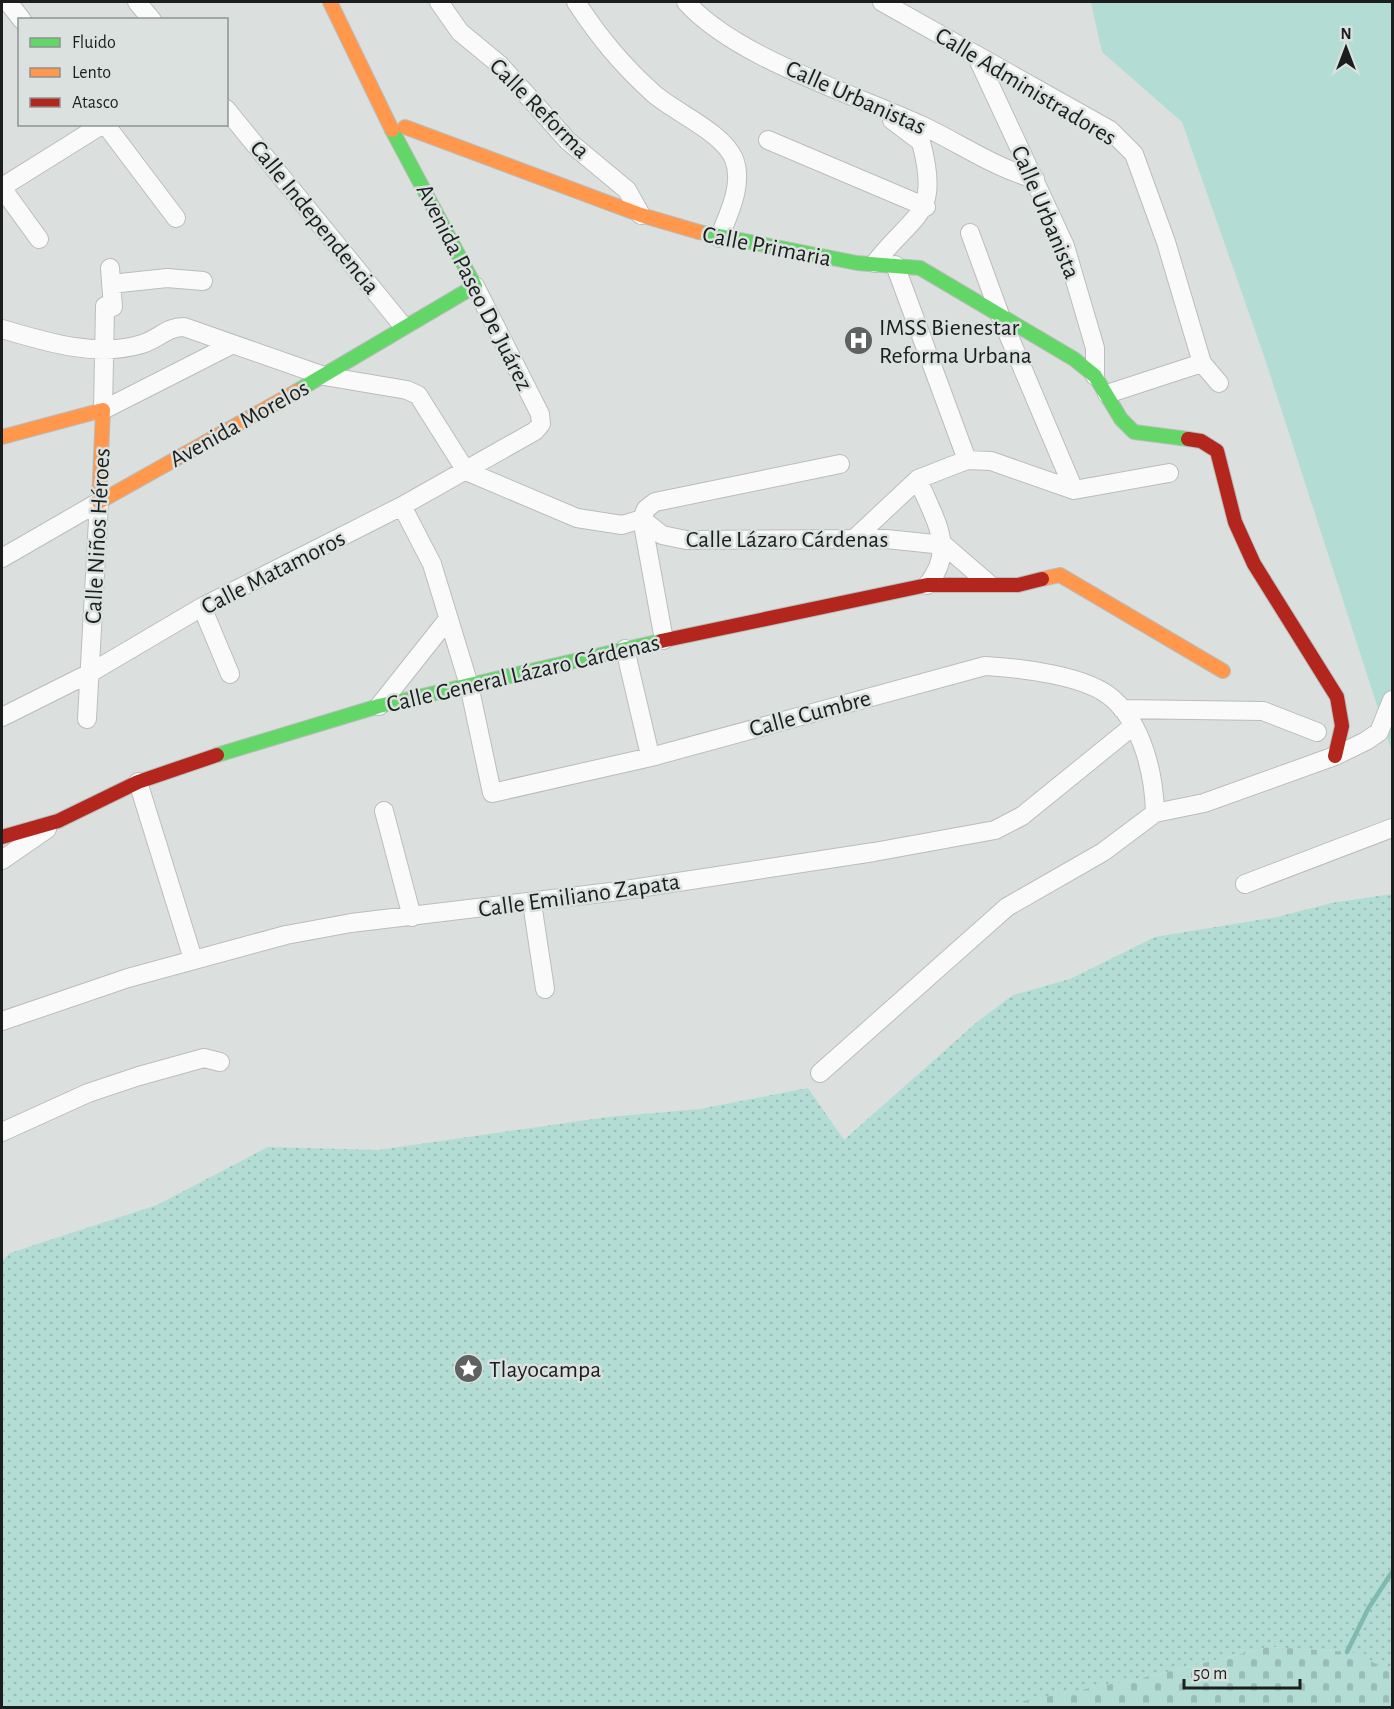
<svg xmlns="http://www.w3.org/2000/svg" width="1394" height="1709" viewBox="0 0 1394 1709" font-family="'Alegreya Sans',sans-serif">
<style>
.grass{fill:url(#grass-dots)}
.cemetery{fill:url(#cemetery-stones)}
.park{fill:#b3ddd4}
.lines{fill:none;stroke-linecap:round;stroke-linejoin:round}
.stream{stroke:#80b9ad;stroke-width:4.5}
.street-casing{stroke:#babdbc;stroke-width:20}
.fast-casing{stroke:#babdbc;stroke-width:16}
.slow-casing{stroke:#babdbc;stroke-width:16}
.jam-casing{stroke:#babdbc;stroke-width:16}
.street{stroke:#fafafa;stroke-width:18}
.fast{stroke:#63d668;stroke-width:14}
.slow{stroke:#ff974d;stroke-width:14}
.jam{stroke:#b3261e;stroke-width:14}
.labels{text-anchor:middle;stroke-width:5;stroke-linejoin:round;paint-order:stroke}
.street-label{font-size:24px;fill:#1b1e1d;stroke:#dae1df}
.poi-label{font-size:24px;fill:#1b1e1d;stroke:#dae1df;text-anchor:start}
</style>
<defs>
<pattern id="grass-dots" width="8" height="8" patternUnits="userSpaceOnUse" patternTransform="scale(1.5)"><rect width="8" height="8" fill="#b3ddd4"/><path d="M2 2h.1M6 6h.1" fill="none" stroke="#99bdb6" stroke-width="1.8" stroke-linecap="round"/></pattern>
<pattern id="cemetery-stones" width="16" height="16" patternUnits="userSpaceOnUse" patternTransform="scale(1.5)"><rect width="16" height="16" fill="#b3ddd4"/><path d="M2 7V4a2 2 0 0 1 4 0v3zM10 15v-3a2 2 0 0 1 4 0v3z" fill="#99bdb6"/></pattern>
</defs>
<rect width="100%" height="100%" fill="#dbe0de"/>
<path class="grass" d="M 1392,894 L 1392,1672 L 1351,1652 L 1269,1647 L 1142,1678 L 995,1708 L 2,1708 L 2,1261 L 10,1253 L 157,1205 L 268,1147 L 378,1150 L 608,1117 L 700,1109 L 808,1088 L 844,1140 L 977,1022 L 1013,995 L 1070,979 L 1155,937 L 1277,917 L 1331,903 Z"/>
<path class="cemetery" d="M 1269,1647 L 1352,1652 L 1392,1672 L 1392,1707 L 995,1707 L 1142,1678 Z"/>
<path class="park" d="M 1087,2 L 1392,2 L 1392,752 L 1265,359 L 1182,122 L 1102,52 L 1091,3 Z"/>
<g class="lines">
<path class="stream" d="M 1347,1652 L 1368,1609 L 1392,1572"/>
<defs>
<path id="street" d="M 8,2 L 22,20
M 137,2 L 152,20
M 439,2 L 460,32 L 500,65 L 568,141 L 627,190 L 641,215
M 576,2 C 599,37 621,64 653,93 C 674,112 723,132 734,159 C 744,185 728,215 719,238
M 686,2 C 736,58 854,94 923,126 C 961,144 995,168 1035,179
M 882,2 L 1110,130 L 1134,154 L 1166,242 L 1202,363 L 1219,383
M 976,55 L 1065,246 L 1095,348 L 1095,376
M 226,109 L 403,326
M 105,124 L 176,218
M 768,140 L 926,207
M 2,187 L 103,124
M 2,188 L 39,239
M 970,233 L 1000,315 L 1074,490
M 875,263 C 914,212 941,217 921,142 L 892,120
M 895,265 L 967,460
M 110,268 L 113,307 L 105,306 L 103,410 L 231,345
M 111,284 L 167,278 L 203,281
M 2,329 C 46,342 97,358 142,344 C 159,339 166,327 184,327 L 324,376 L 407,390 L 418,395 L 466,471 L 577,518 L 622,525 L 642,519 L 662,535 L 686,540 L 886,539 L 944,545 L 988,583
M 1107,394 L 1202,363
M 918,479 C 933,518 958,549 927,585
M 402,506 L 432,564 L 469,685 L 492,793 L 651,757 L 985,666 C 1019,668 1087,675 1113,699 C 1143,726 1154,774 1155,813
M 854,539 L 918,479 L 967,460 L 991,461 L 1074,490 L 1169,473
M 2,558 L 99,502
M 202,607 L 230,674
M 664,640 L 642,519 L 646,509 L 655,502 L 840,464
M 625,649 L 648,747
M 379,706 L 448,619
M 1122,709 L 1263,711 L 1317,732
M 2,717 L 90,673 L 202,607 L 402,506 L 535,431 L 541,424 L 540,414 L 475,286
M 87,719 L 99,502
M 138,782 L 193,959
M 384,811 L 412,917
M 2,860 L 47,829
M 1245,884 L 1392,828
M 532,903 L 545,989
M 2,1021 L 128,978 L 286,935 L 351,923 L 619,891 L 874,852 L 995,830 L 1022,816 L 1133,726
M 820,1073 L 1007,907 L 1103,852 L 1155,813 L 1204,803 L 1335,756 L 1366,741 L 1379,732 L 1392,700
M 2,1132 L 88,1093 L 139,1076 L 204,1058 L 220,1062"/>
<path id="fast" d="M 699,232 L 857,263 L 920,268 L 1074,359 L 1095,376 L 1121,419 L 1134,432 L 1188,439
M 297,391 L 475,286 L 392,130
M 217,755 L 379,706 L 661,641"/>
<path id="slow" d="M 330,2 L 392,130
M 405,127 L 641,215 L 699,232
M 2,437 L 103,410 L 99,502
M 99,502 L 297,391
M 1042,579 L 1060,575 L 1223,671"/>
<path id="jam" d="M 1188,439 L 1201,441 L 1217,451 L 1235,522 L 1254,564 L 1337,697 L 1342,726 L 1335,756
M 661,641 L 927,585 L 1018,585 L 1042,579
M 2,837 L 58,821 L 138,782 L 217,755"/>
</defs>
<use href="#street" class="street-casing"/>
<use href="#fast" class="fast-casing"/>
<use href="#slow" class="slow-casing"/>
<use href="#jam" class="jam-casing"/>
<use href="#street" class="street"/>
<use href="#fast" class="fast"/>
<use href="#slow" class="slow"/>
<use href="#jam" class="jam"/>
</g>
<defs>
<symbol id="hospital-disc" viewBox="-11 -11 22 22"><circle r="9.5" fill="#5e6261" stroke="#dae1df"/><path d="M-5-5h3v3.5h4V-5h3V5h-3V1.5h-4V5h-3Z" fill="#fff"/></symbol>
<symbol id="sight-disc" viewBox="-11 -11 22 22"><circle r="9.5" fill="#5e6261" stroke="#dae1df"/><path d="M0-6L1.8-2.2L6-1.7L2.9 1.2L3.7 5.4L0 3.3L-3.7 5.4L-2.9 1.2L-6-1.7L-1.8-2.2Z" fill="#fff"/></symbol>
</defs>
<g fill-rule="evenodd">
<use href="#hospital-disc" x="842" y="324" width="33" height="33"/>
<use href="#sight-disc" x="452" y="1352" width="33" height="33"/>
</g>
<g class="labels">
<g class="street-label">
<text transform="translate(1026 86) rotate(31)" y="8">Calle Administradores</text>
<text transform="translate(856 97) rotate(24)" y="8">Calle Urbanistas</text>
<text transform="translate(540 108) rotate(45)" y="8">Calle Reforma</text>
<text transform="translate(1046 212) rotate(67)" y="8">Calle Urbanista</text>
<text transform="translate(315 217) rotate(51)" y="8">Calle Independencia</text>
<text transform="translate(767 246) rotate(11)" y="8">Calle Primaria</text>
<text transform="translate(475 287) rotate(63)" y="8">Avenida Paseo De Juárez</text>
<text transform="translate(239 423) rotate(-29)" y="8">Avenida Morelos</text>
<text transform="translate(97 536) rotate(-87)" y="8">Calle Niños Héroes</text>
<text x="787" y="547">Calle Lázaro Cárdenas</text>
<text transform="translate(273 572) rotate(-27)" y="8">Calle Matamoros</text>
<text transform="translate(523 673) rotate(-13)" y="8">Calle General Lázaro Cárdenas</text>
<text transform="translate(810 713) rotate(-15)" y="8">Calle Cumbre</text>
<text transform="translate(579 895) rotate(-8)" y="8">Calle Emiliano Zapata</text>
</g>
<g class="poi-label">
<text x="879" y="335">IMSS Bienestar<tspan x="879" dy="28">Reforma Urbana</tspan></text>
<text x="489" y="1377">Tlayocampa</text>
</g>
</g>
<rect width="1394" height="1709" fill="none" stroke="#1b1e1d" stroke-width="6"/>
<rect x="18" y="18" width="210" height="108" fill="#dae1df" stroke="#8e9391" stroke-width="1.5"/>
<rect x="30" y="38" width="30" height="9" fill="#63d668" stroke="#8e9391" stroke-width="1.5"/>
<text x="72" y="48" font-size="18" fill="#1b1e1d">Fluido</text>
<rect x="30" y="68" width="30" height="9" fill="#ff974d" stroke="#8e9391" stroke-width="1.5"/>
<text x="72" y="78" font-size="18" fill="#1b1e1d">Lento</text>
<rect x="30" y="98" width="30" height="9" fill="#b3261e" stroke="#8e9391" stroke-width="1.5"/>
<text x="72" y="108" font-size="18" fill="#1b1e1d">Atasco</text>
<g transform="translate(1346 48)" stroke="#dae1df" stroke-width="4.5" paint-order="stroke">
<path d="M0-4.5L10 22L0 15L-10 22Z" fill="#1b1e1d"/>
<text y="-9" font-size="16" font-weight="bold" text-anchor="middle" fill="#1b1e1d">N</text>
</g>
<path d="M1184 1679v9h116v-9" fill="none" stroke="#1b1e1d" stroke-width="3"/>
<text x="1193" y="1679" font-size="18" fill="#1b1e1d" stroke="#dae1df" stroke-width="4.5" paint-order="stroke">50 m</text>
</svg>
